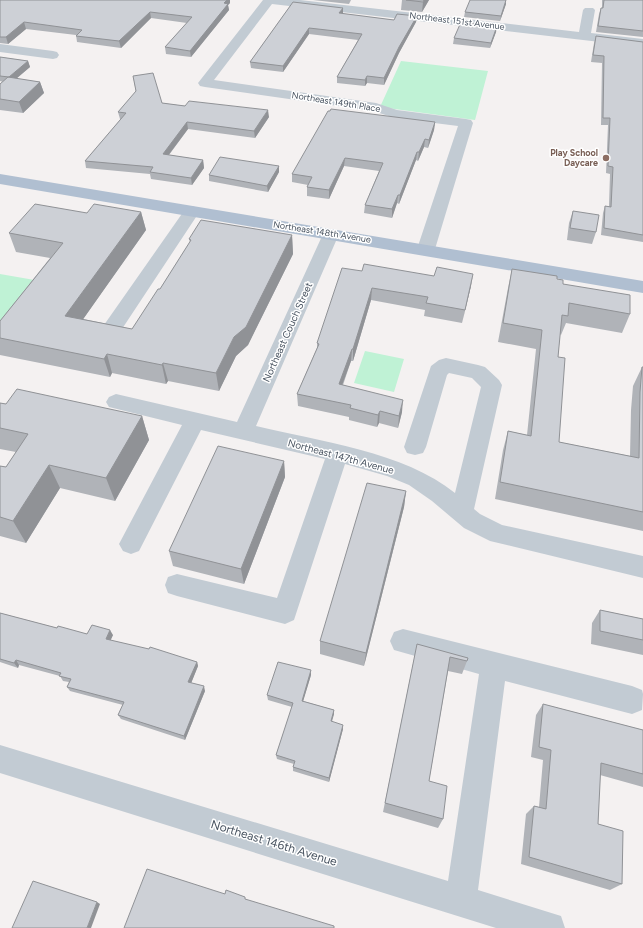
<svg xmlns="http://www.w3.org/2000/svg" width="643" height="928" viewBox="0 0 643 928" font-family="Figtree,sans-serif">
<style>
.green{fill:#bff2d5}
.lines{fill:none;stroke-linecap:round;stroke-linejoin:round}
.minor{fill:#c2cbd3;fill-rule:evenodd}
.major{fill:#b0bfd1;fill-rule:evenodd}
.wall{fill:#b0b3b8}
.shaded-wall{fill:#909296}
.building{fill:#cdd0d6;stroke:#909296}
.education-dot{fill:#8d6e63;stroke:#fff;stroke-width:1.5}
.labels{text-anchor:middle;stroke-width:3;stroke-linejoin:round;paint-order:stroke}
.far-street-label{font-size:9px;fill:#485360;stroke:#fff}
.far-education-label{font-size:9px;font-weight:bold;fill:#785e54;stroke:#fff;text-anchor:end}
.street-label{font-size:10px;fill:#485360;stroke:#fff}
.near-street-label{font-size:12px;fill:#485360;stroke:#fff}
</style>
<rect width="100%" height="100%" fill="#f4f1f1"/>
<path class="green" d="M 401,61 L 488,71 L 475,120 L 380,107 Z
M 0,274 L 46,282 L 0,341 Z
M 365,351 L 404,359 L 394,392 L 354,383 Z"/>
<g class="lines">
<path class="minor" d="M 263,0 L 300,0 L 579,32 L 583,10 L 585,8 L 593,8 L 595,10 L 591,33 L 643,39 L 643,47 L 272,4 L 214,80 L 376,103 L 397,110 L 466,119 L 471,120 L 473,123 L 435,249 L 432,253 L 426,254 L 420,253 L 417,249 L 458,126 L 395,118 L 373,111 L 205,87 L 200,86 L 198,83 Z
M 0,44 L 53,51 L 57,52 L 59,55 L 57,58 L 53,59 L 0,52 Z
M 192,206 L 198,208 L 200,211 L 118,335 L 111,336 L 104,335 L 102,330 L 104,325 L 186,208 Z
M 331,229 L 337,230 L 339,234 L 256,426 C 318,441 405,452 455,493 L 481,387 L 472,378 L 449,373 L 447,375 L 426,447 L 423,453 L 415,455 L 407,453 L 404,447 L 431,366 L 439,360 L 446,358 L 478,365 L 485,367 L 499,380 L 502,385 L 474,509 L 480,514 L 502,525 L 643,556 L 643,578 L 490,541 L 464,528 L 432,501 L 409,485 L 387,476 L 345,464 L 294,620 L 285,624 L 177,596 L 168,593 L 165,585 L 168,577 L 177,574 L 277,598 L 325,459 L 201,430 L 139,551 L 131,554 L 123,551 L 119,544 L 182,425 L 109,407 L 106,402 L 109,397 L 116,394 L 237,422 L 323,234 L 325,230 Z
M 403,629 L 632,686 L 642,690 L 643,694 L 642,710 L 632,714 L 505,681 L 478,890 L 561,916 L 565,928 L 496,928 L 0,773 L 0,745 L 448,881 L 479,674 L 394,650 L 390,641 L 394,632 Z"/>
<path class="major" d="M 0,174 L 643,281 L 643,293 L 0,184 Z"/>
</g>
<path class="wall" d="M 0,0 L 230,3 L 228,5 L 229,10 L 191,57 L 166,54 L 165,47 L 187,23 L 151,18 L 121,48 L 77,42 L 76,35 L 26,29 L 8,44 L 0,43 Z
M 313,0 L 351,0 L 349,4 Z
M 402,0 L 429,0 L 422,12 L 401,10 Z
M 602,0 L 643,0 L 643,37 L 596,32 L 599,14 L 601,8 L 602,8 Z
M 293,2 L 343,14 L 394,20 L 417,16 L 416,22 L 399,53 L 384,85 L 367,83 L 365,86 L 337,83 L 337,77 L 358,40 L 309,34 L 283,72 L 251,68 L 250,62 Z
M 506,4 L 500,21 L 464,17 L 465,12 Z
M 497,26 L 496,32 L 490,48 L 453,44 L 454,38 Z
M 596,36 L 643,42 L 643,242 L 601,235 L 603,213 L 605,206 L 609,206 L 610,174 L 606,173 L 608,125 L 601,125 L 602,63 L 591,62 L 594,43 Z
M 0,57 L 28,61 L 30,67 L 16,79 L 40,82 L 44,93 L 23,113 L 0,110 L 0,84 L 3,82 L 0,81 Z
M 133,76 L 162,103 L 269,117 L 255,138 L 188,129 L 169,155 L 203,160 L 204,168 L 192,185 L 151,179 L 150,174 L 86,168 L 85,161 L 121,119 L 120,119 L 118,112 L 136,92 Z
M 435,122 L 434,130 L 428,148 L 424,147 L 418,161 L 416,160 L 399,204 L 397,203 L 392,218 L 364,213 L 365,205 L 379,171 L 344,166 L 329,199 L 307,196 L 307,187 L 308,185 L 292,182 L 292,174 Z
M 279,166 L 279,172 L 268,192 L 209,181 L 209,175 Z
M 573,211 L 596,232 L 592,244 L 567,240 L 569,223 Z
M 141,212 L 146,230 L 83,319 L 132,329 L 160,289 L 190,242 L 189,239 L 292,235 L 293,254 L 248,345 L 236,356 L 219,391 L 168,381 L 166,384 L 112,373 L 110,377 L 0,355 L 0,321 L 50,258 L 16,252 L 9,233 L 87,213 Z
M 512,269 L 557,279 L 563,284 L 630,314 L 622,333 L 566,323 L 561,335 L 560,334 L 558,357 L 559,442 L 630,456 L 631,410 L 633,386 L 642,367 L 643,367 L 643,531 L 495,499 L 503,450 L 508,431 L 527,435 L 536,349 L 498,342 L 508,288 Z
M 362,271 L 471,286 L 462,323 L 424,316 L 425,310 L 371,300 L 353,361 L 351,361 L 343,385 L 402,412 L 398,428 L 379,423 L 377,427 L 349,420 L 349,417 L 298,406 L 297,394 L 317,348 L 317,343 Z
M 0,403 L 6,404 L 142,416 L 149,440 L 115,501 L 60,488 L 26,543 L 0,536 L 0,466 L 6,467 L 16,452 L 0,449 Z
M 284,461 L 285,477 L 244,584 L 173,566 L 169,551 Z
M 406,491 L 404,507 L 364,666 L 320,654 L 320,641 Z
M 600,610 L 643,619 L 643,655 L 591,644 L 592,623 Z
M 0,613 L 57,628 L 87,634 L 113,635 L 110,640 L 197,662 L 198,666 L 191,683 L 205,691 L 185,740 L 121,719 L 118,715 L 123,705 L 70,691 L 67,687 L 69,682 L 63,681 L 60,676 L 19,665 L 18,668 L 0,662 Z
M 417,644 L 467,661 L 462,674 L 448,671 L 429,781 L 443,819 L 438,828 L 383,812 Z
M 311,675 L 303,701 L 334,710 L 334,714 L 332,722 L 343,729 L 329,782 L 293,771 L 293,767 L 294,764 L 277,759 L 276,755 L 292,707 L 268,700 L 267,695 Z
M 543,704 L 643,730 L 643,787 L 600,775 L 598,824 L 622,884 L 610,890 L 521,864 L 526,814 L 534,806 L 539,807 L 543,760 L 531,757 L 536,715 Z"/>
<path class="shaded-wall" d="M 226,0 L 230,0 L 230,3 L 228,5 L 229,10 L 191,57 L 190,51 Z
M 424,0 L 429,0 L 422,12 L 423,2 Z
M 506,0 L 506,4 L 500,21 L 501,16 Z
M 343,8 L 343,14 L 339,13 Z
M 150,12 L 151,18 L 121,48 L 119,41 Z
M 417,16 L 416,22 L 399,53 L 384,85 L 384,78 L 399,47 Z
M 24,22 L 26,29 L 8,44 L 6,37 Z
M 497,26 L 496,32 L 490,48 L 491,43 Z
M 309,28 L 309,34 L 283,72 L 283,66 Z
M 28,61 L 30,67 L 11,83 L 9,77 Z
M 367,76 L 367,83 L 365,86 L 365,80 Z
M 40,82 L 44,93 L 23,113 L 19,102 Z
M 268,110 L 269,117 L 255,138 L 254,131 Z
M 187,122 L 188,129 L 164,161 L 163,154 Z
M 435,122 L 434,130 L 428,148 L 429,140 Z
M 425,139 L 424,147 L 418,161 L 419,152 Z
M 417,152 L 416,160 L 399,204 L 400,195 Z
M 345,158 L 344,166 L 329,199 L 329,190 Z
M 203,160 L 204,168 L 192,185 L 191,178 Z
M 279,166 L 279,172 L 268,192 L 267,186 Z
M 398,195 L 397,203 L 392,218 L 392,209 Z
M 141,212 L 146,230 L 72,335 L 65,316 Z
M 292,235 L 293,254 L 248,345 L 236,356 L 219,391 L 216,373 L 234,337 Z
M 473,274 L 471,286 L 462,323 L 465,310 Z
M 372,288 L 371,300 L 353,361 L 353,349 Z
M 352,349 L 351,361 L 338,396 L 339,384 Z
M 107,354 L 112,373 L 110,377 L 104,359 Z
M 163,363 L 168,381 L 166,384 L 162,365 Z
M 403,400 L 402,412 L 398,428 L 399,416 Z
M 380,411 L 379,423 L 377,427 L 378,415 Z
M 142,416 L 149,440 L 115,501 L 106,478 Z
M 284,461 L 285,477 L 244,584 L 241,569 Z
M 49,465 L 60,488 L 26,543 L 13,521 Z
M 406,491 L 404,507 L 364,666 L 366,653 Z
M 110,630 L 113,635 L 109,644 L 106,639 Z
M 16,660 L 19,665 L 18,668 L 14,663 Z
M 197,662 L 198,666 L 190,686 L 188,682 Z
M 311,670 L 311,675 L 302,705 L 302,701 Z
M 204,686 L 205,691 L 185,740 L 184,736 Z
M 334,710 L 334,714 L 330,726 L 331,721 Z
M 343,725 L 343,729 L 329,782 L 329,778 Z
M 97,902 L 100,904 L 91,928 L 87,928 Z"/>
<path class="building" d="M 0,0 L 227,0 L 224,3 L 228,4 L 190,51 L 165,47 L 192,17 L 150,12 L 119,41 L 76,36 L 82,30 L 24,22 L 6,37 L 0,37 Z
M 406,0 L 424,0 L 423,2 Z
M 470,0 L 506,0 L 501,16 L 465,12 Z
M 604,0 L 643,0 L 643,31 L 598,26 L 601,8 L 603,8 Z
M 293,2 L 343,8 L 339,13 L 394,20 L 397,14 L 417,16 L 399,47 L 384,78 L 367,76 L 365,80 L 337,77 L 362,34 L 309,28 L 283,66 L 250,62 Z
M 461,22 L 497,26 L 491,43 L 454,38 Z
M 596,36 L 643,42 L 643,235 L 604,228 L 605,206 L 611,207 L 613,167 L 608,166 L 610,118 L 603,118 L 604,56 L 593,55 Z
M 0,57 L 28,61 L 9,77 L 0,76 Z
M 153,73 L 162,103 L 185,106 L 189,101 L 268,110 L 254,131 L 187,122 L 163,154 L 203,160 L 191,178 L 150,172 L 153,167 L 85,161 L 126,113 L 118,112 L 136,91 L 133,76 Z
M 8,77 L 40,82 L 19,102 L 0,99 L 0,84 Z
M 331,109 L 435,122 L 429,140 L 425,139 L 419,152 L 417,152 L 400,195 L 398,195 L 392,209 L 365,205 L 383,163 L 345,158 L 329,190 L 307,187 L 312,177 L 292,174 L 328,111 L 330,111 Z
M 220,157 L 279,166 L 267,186 L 209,175 Z
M 35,204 L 87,213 L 94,204 L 141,212 L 65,316 L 132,329 L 158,289 L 160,289 L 191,240 L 189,239 L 201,220 L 292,235 L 246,327 L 234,337 L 216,373 L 163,363 L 162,365 L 107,354 L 104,359 L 0,338 L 0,321 L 63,243 L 9,233 Z
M 573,211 L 599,215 L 596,232 L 570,228 Z
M 364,264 L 434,276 L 437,267 L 473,274 L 465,310 L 426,303 L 428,297 L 372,288 L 353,349 L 352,349 L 339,384 L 403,400 L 399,416 L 380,411 L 378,415 L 350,408 L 351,405 L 297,394 L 319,344 L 317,343 L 342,268 L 362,271 Z
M 512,269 L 557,276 L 557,279 L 563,280 L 563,284 L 630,295 L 630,314 L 569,303 L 568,316 L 562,315 L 558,357 L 565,358 L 559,442 L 639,458 L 640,392 L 642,367 L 643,367 L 643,512 L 500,482 L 508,431 L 531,436 L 542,330 L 503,323 Z
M 17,389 L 142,416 L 106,478 L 49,465 L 13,521 L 0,517 L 0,466 L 6,467 L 28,434 L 0,428 L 0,403 L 6,404 Z
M 218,446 L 284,461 L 241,569 L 169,551 Z
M 367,483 L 406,491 L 366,653 L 320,641 Z
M 600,610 L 643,619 L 643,640 L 600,631 Z
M 0,613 L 57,628 L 58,626 L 87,634 L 92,625 L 110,630 L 106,639 L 149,649 L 150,647 L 197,662 L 188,682 L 204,686 L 184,736 L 118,715 L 124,702 L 67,687 L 71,679 L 59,676 L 61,673 L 16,660 L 14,663 L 0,659 Z
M 417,644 L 468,658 L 467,661 L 450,657 L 429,781 L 447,786 L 443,819 L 385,803 Z
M 278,662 L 311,670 L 302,701 L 334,710 L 331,721 L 343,725 L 329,778 L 293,767 L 295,761 L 276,755 L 293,703 L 267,695 Z
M 543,704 L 643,730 L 643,774 L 601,763 L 598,824 L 623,831 L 622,884 L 529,857 L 534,806 L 546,809 L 551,750 L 539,747 Z
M 147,869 L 225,894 L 226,890 L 245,897 L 245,899 L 334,926 L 334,928 L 124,928 Z
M 33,881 L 97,902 L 87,928 L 12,928 Z"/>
<circle class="education-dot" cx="606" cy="158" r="4"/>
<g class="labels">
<g class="far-street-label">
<text transform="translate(457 21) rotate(7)" y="3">Northeast 151st Avenue</text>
<text transform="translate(336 102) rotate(9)" y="3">Northeast 149th Place</text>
<text transform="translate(322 232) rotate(9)" y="3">Northeast 148th Avenue</text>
</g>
<g class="far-education-label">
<text x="598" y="156">Play School<tspan x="598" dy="10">Daycare</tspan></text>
</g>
<g class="street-label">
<text transform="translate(287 332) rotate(-66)" y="4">Northeast Couch Street</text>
<text transform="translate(341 456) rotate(15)" y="4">Northeast 147th Avenue</text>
</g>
<g class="near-street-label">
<text transform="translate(274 843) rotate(17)" y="4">Northeast 146th Avenue</text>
</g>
</g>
</svg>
